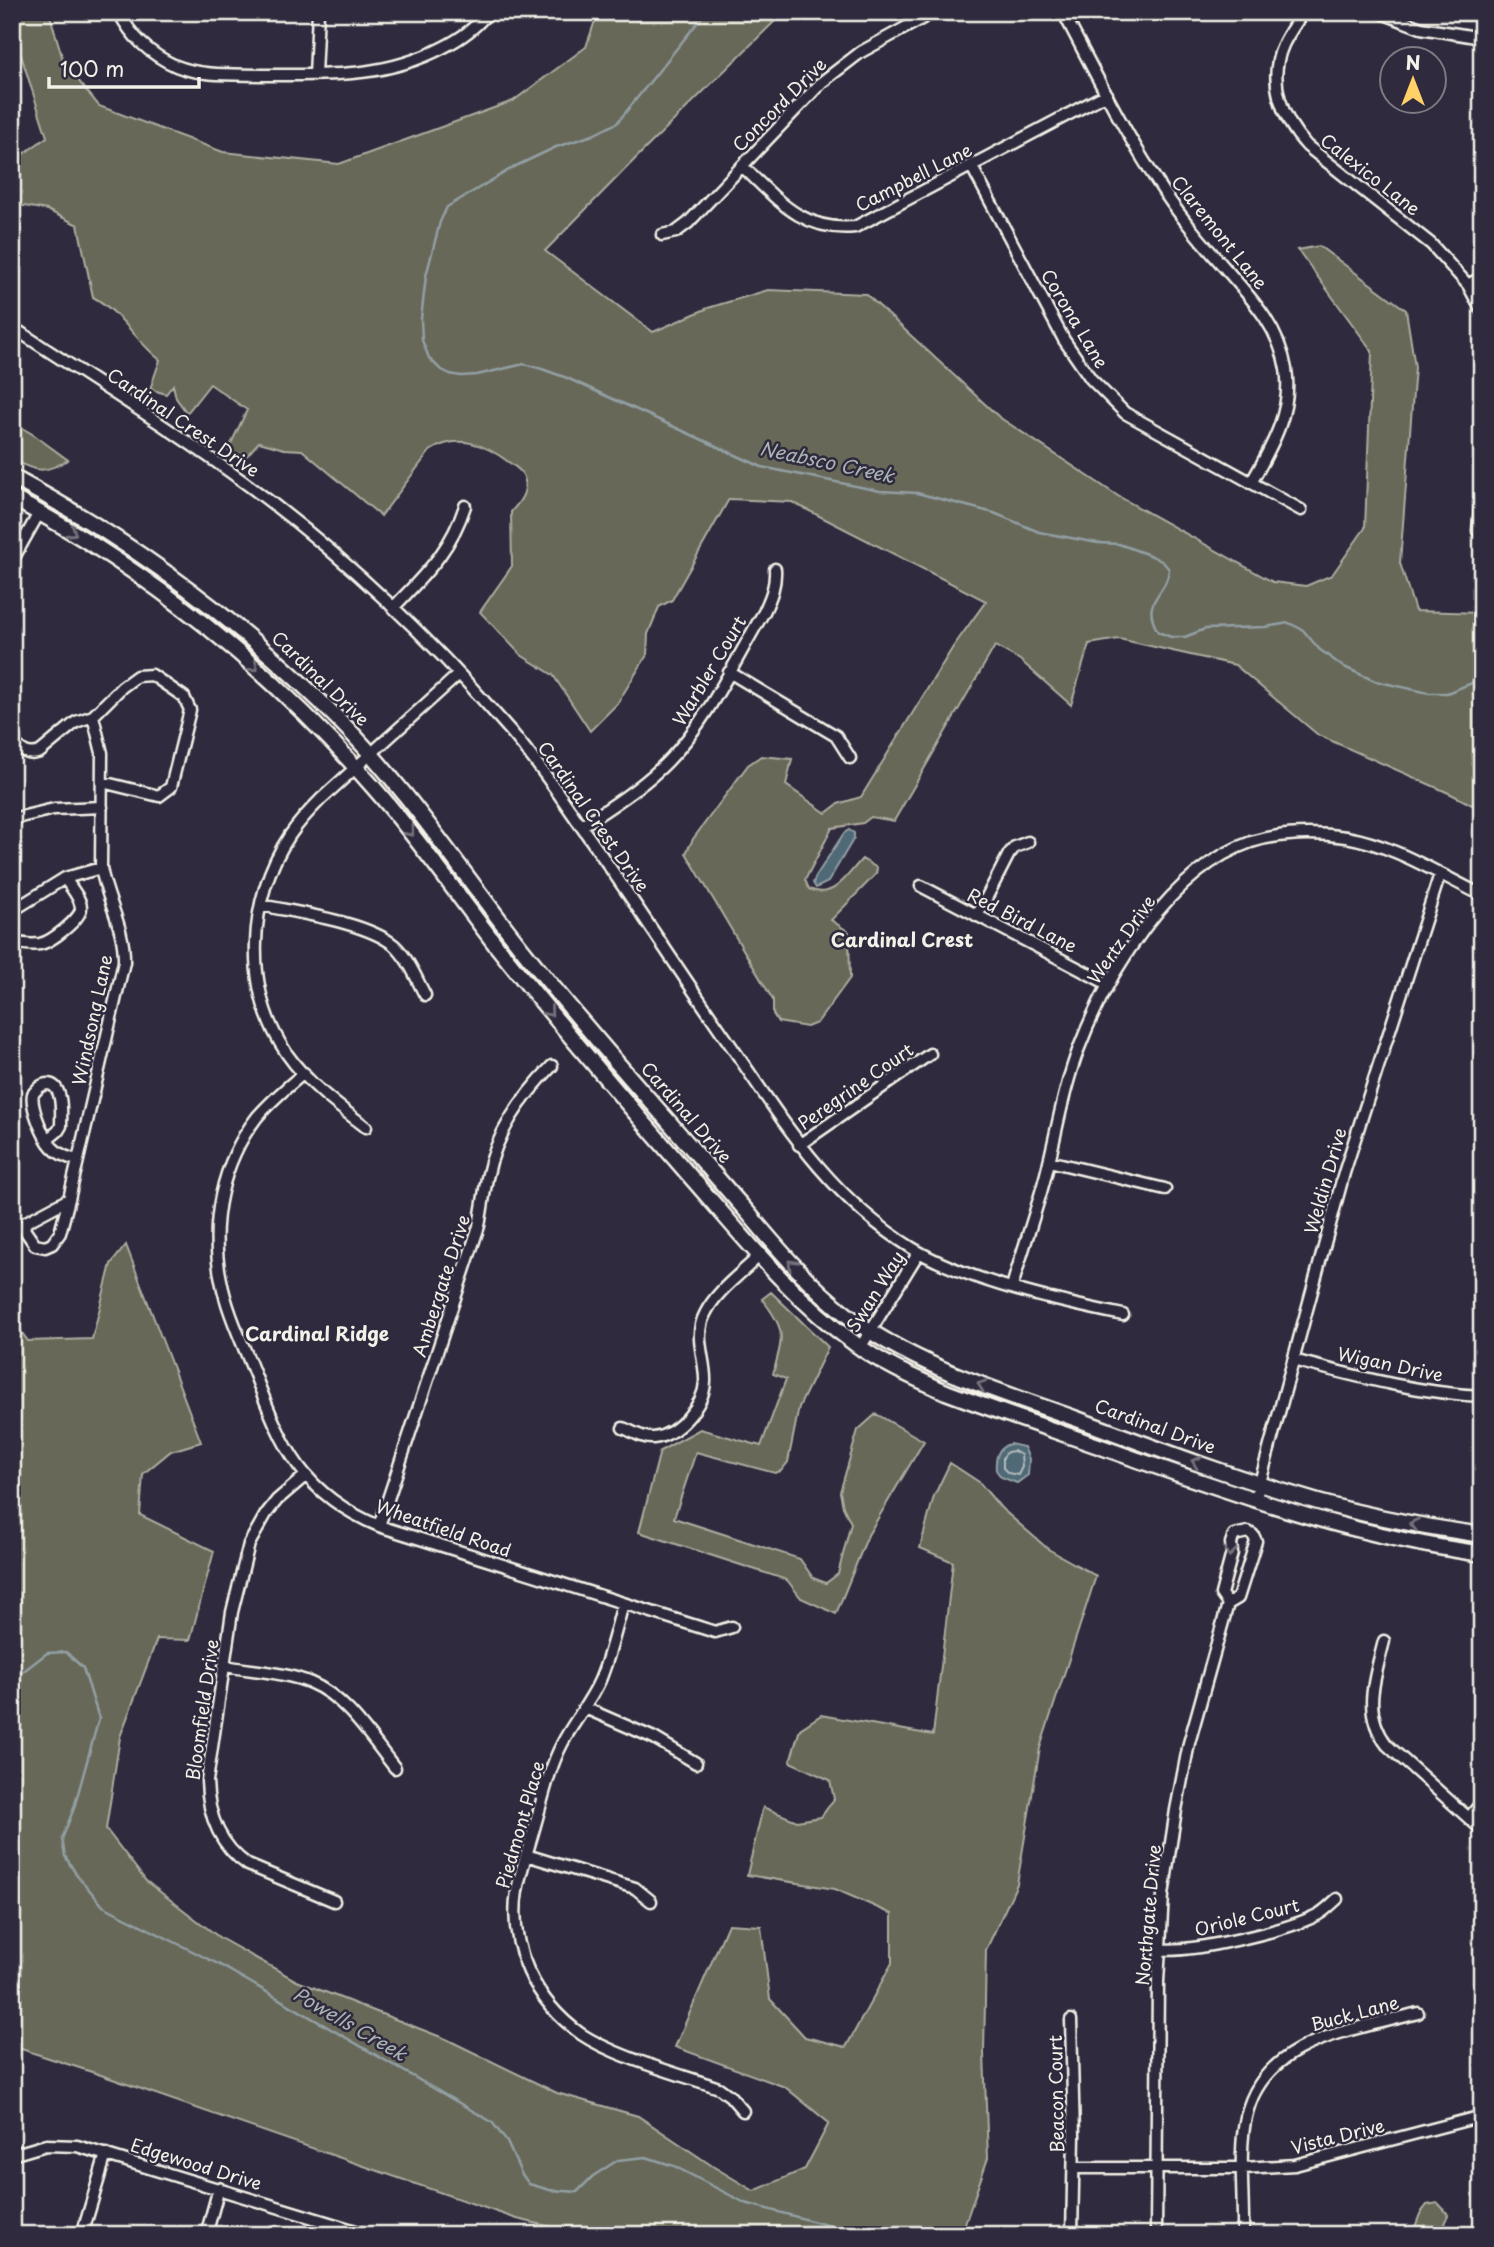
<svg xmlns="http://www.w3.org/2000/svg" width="1494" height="2247" viewBox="0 0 1494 2247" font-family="'Playpen Sans',sans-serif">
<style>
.built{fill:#443a4e}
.green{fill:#676859;stroke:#aeaca0;stroke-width:2}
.water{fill:#506977;stroke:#929fa4;stroke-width:2}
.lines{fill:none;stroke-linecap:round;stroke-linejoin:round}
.shore{stroke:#b2bbbb;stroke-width:2}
.stream{stroke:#929fa4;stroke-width:2.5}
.street-casing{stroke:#f4f1e8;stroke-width:15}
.secondary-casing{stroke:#f4f1e8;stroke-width:19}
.street{stroke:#2f2a3d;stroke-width:10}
.secondary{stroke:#2f2a3d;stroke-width:14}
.oneway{stroke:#747079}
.labels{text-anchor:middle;stroke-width:5;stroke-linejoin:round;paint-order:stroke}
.street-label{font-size:18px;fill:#f4f1e8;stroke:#2f2a3d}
.water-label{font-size:19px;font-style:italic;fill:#aab4b5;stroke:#2f2a3d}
.neighbourhood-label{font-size:19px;font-weight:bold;fill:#f4f1e8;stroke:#2f2a3d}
</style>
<rect width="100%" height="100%" fill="#2f2a3d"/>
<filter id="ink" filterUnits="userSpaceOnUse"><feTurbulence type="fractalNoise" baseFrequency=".0143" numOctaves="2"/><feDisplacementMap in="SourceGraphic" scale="14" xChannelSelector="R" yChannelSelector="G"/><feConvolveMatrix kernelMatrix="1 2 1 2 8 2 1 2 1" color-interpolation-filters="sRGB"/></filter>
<g filter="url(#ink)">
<path class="built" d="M 1414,12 L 1482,12 L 1482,24 L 1459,22 Z"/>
<path class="green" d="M 12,12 L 49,12 L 64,63 L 99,106 L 223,152 L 339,164 L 513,101 L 586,47 L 598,12 L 784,12 L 644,150 L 545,251 L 653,332 L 708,308 L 768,290 L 866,294 L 999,417 L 1118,496 L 1273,582 L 1306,586 L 1332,575 L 1365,528 L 1372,351 L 1298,250 L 1319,246 L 1406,310 L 1415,367 L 1400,563 L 1415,611 L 1482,613 L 1482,810 L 1451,794 L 1318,735 L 1235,665 L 1119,639 L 1089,644 L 1071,705 L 1020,660 L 995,646 L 894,821 L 871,817 L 863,823 L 832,828 L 805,880 L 809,889 C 834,900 846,876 862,859 L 877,868 L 876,874 L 831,920 L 849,932 L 850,978 L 817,1023 L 807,1027 L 778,1022 L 773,1014 L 773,1000 L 686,853 L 693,839 L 748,765 L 761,756 L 792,759 L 786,785 L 826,813 L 838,804 L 861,797 L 953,647 L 986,601 L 792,502 L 729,499 L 672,600 L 659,607 L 648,634 L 647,655 L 617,704 L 590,731 L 553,675 L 521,655 L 480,612 L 512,566 L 511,512 C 518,504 526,495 525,483 C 525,473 517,468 510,463 C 485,444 458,433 430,451 L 381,516 L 302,450 L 284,449 L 259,442 L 244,459 L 228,450 L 247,410 L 210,384 L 187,413 L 176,398 L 173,385 L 166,394 L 150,389 L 160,360 C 135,340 122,313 93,297 L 78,225 L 47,210 L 12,204 L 12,162 L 47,137 L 12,27 Z
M 12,422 L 34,435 L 68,460 C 44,474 36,472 12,459 Z
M 126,1245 L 201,1442 L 171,1451 L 143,1474 L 140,1515 L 214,1551 L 190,1640 L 157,1639 L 120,1737 L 106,1829 L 146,1881 L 220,1938 L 297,1981 L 446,2039 L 557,2093 L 638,2116 L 714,2167 L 754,2191 L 805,2169 L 829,2123 L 785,2087 L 675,2047 L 728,1924 L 761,1926 L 770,1999 L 805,2037 L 846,2047 L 892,1963 L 892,1914 L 835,1889 L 747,1875 L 763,1807 L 797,1821 L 821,1817 L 834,1799 L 830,1780 L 790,1762 L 800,1729 L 821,1715 L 933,1735 L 953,1562 L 920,1548 L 934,1496 L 950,1463 L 979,1482 L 1001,1508 L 1048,1549 L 1096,1576 L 1040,1748 L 1017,1884 L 986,1950 L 984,2053 L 988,2158 L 961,2235 L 587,2235 L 517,2219 L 98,2074 L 12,2046 L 12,1319 L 28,1341 L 92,1339 L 111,1264 Z
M 771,1292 L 828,1347 L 799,1407 L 788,1462 L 781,1471 L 775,1473 L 696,1452 L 674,1518 L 800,1559 L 813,1578 L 826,1583 L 838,1574 L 851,1523 L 843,1507 L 840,1492 L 858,1430 L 876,1414 L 924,1441 L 868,1535 L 836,1614 L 801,1598 L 787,1580 L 639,1532 L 660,1451 L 700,1429 L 761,1446 L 786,1379 L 773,1374 C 783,1336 787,1331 762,1299 Z
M 1438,2203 L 1449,2215 L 1440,2235 L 1412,2235 L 1420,2214 L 1427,2205 Z"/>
<path class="water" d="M 849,830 L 854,833 L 854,838 L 828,882 L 816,888 L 813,883 L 816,876 L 844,833 Z
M 1010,1444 L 1024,1447 L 1029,1459 L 1028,1475 L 1017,1483 L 1001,1477 L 996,1470 C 995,1458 997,1447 1010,1444 Z"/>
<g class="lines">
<path class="shore" d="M 1007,1452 L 1014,1451 L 1021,1455 L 1022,1467 L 1018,1475 L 1008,1473 L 1003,1468 L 1003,1457 Z"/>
<path class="stream" d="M 706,12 L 617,123 L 593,135 L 556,147 L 514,167 L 447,207 L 440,222 L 426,276 L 421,319 L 422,340 L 429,358 L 440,369 L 450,374 L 461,376 L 477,375 L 524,364 L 542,369 L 567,378 L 762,467 L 880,491 L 917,493 L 994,513 L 1039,532 L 1098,543 L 1119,544 L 1152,556 L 1163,562 L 1169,569 C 1167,596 1139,599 1158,632 L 1171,637 L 1185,637 L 1205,629 L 1265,627 L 1289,623 L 1303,630 L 1319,649 L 1342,666 L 1375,681 L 1429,693 L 1447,693 L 1472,683 L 1482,669
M 12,1680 L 47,1653 L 66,1652 L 83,1668 L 99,1718 L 74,1808 L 62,1839 L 65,1856 L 76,1874 L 103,1906 L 220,1965 L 492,2122 L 507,2142 L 521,2173 L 529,2184 L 550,2190 L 577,2192 L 593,2176 L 618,2160 L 646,2157 L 674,2166 L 745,2203 L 838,2228 L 876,2235"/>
<defs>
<path id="street" d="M 119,12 C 131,37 151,55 176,66 C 204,77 236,74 266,75 C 329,75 384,78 442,48 C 460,39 476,28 488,12
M 1063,12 C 1095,73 1126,136 1164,192 C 1182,219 1203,243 1224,267 C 1251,298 1279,327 1286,369 C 1293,411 1271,448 1251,483
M 1303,12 C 1296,23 1288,34 1283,45 C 1267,81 1282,119 1307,146 L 1431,244 L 1468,285 L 1482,311
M 1379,12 L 1421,28 L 1482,38
M 315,75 L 318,12
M 742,166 C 777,199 802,232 855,227 L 1107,94
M 972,167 L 1064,340 L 1091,379 L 1125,413 L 1301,510
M 662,235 L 676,232 L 688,223 L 822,82 L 861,52 L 934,12
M 1468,285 L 1482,277
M 12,327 C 91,379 172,429 248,485 C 340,553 425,633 500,719 C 531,753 557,791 583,829 C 635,902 683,977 734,1050 C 786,1126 831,1198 912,1248 C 966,1281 1060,1302 1123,1315
M 1478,531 L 1482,484
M 12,561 L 39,513
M 393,608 C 425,574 450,552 465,506
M 729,672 L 836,736 L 850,758
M 12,741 C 21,750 27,757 40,752 L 76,722 L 93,716 L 122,687 L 137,676 L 152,675 L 184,697 L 190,710 L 171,787 L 159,796 L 102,782
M 12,819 L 54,809 L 102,807
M 582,826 C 611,806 643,787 668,761 C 709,719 734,662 764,612 C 771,597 776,585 775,569
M 921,886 L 1108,984
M 261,905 C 297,913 366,922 394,945 C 409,959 416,978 425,995
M 12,911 L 65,878 L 101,868
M 977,916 L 1009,854 L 1015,847 L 1028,842
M 12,941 C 20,944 32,945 40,944 C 51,942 81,919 81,908 C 81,898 70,887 65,878
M 304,1073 C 287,1087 271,1101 257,1117 C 222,1162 209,1224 221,1280 C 227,1312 243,1344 255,1375 C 283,1448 302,1494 379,1526 L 715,1632 L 732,1627
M 366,1127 C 338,1106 307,1083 287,1054 C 243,990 247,899 290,835 C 299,822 310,810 321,799 L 459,674
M 47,1140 L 58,1131 L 61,1126 C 61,1115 64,1085 48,1084 C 41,1084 37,1089 33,1094 C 30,1106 43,1137 52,1147 C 59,1155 68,1158 77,1160
M 799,1145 L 930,1054
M 1049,1161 L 1165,1189
M 69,1199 L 60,1233 L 52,1244 L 45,1247 L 35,1245 L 24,1229 L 26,1222 L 69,1199 L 124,962 C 125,928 107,901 101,868 L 102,753 L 93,716
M 1012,1287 C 1023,1248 1037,1210 1047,1170 C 1057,1130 1064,1087 1079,1048 C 1108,972 1170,870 1251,842 C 1280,833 1316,832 1346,837 C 1394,845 1438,874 1482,895
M 860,1348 L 919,1252
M 1293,1360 C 1355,1376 1417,1393 1482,1396
M 623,1428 C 632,1431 643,1439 653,1438 C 677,1436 704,1405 705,1382 C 706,1359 693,1337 705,1314 C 716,1291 742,1273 760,1255
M 305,1476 L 277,1500 L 266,1514 L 249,1544 L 232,1612 L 207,1781 C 208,1816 219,1845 248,1865 L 334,1901
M 1255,1501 L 1344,1173 L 1440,874
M 379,1526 L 479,1226 C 482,1210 484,1194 487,1178 C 496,1133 521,1098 552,1066
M 623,1604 C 616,1629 610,1656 600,1680 C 590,1703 573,1722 562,1744 C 549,1769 543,1798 535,1825 C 529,1847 521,1869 517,1891 C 508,1947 536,2002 581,2034 C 615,2057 679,2074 719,2088 L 730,2096 L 743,2111
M 1384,1641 C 1375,1678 1361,1712 1387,1745 L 1482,1830
M 225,1666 C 252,1671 285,1672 311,1683 C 347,1698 371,1738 395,1768
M 585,1708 L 654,1738 L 696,1763
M 1469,1818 L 1482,1802
M 526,1855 L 635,1888 L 651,1901
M 1159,1949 C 1189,1954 1287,1930 1315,1916 C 1323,1913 1330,1905 1337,1899
M 1071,2020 L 1074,2136 L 1072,2235
M 12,2155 L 46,2145 L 77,2146 L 369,2235
M 1074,2168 L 1243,2168 L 1295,2165 L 1482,2116
M 82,2235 L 106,2154
M 206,2235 L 219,2188
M 1156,2235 L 1158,1982 L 1163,1895 L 1176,1810 L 1189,1743 L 1228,1604 L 1238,1598 L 1256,1541 L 1253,1535 L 1248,1532 L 1234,1535 L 1231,1543 L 1232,1553 L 1221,1594 L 1228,1604
M 1243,2235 C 1244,2200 1238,2149 1246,2117 C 1263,2038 1353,2031 1418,2013"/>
<path id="secondary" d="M 12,477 C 134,542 245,625 342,723 C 406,788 456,864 512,936 C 562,1000 615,1061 669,1122 C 696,1153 722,1184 749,1214 C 779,1250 810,1286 847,1315 C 916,1367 997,1390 1077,1419 C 1150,1446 1223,1474 1298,1496 C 1358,1515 1420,1526 1482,1535
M 12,498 C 149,570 273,671 374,788 C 419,839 457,895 499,949 C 560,1026 624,1100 689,1175 C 741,1234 790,1297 854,1343 C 882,1364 915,1378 946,1392 C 1010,1416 1074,1437 1138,1460 C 1253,1500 1359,1537 1482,1554"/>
</defs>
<use href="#street" class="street-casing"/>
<use href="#secondary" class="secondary-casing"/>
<use href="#street" class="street"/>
<use href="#secondary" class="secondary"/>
</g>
<defs><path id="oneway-chevron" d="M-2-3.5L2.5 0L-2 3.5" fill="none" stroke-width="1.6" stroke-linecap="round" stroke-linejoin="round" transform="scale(1.75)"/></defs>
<g class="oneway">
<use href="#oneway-chevron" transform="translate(72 532) rotate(31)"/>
<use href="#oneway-chevron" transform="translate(254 667) rotate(41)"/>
<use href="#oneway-chevron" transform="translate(410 832) rotate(51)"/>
<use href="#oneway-chevron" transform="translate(549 1012) rotate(50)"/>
<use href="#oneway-chevron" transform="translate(792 1264) rotate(-134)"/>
<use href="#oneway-chevron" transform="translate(982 1385) rotate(-160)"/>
<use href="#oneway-chevron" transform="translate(1196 1462) rotate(-160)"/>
<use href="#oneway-chevron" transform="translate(1414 1524) rotate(-169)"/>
<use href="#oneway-chevron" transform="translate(1230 1552) rotate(96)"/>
</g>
</g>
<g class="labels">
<g class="street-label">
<text transform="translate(780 105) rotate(-45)" y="6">Concord Drive</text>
<text transform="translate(1370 175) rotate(38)" y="6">Calexico Lane</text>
<text transform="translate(914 178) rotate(-27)" y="6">Campbell Lane</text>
<text transform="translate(1219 233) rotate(51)" y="6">Claremont Lane</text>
<text transform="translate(1074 319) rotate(59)" y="6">Corona Lane</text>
<text transform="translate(183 423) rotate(34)" y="6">Cardinal Crest Drive</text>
<text transform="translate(710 671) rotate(-59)" y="6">Warbler Court</text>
<text transform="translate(320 679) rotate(44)" y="6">Cardinal Drive</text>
<text transform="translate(593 817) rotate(55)" y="6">Cardinal Crest Drive</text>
<text transform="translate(1022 921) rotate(27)" y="6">Red Bird Lane</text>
<text transform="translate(1122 940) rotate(-55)" y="6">Wertz Drive</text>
<text transform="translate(93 1020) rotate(-78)" y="6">Windsong Lane</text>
<text transform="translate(856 1087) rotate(-35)" y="6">Peregrine Court</text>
<text transform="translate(686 1113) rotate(49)" y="6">Cardinal Drive</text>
<text transform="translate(1326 1181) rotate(-74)" y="6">Weldin Drive</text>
<text transform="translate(442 1286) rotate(-72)" y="6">Ambergate Drive</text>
<text transform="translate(876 1292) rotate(-58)" y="6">Swan Way</text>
<text transform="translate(1390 1365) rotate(12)" y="6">Wigan Drive</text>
<text transform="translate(1155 1427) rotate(20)" y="6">Cardinal Drive</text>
<text transform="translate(443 1529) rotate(19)" y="6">Wheatfield Road</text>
<text transform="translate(203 1710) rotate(-82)" y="6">Bloomfield Drive</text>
<text transform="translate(521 1825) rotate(-74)" y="6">Piedmont Place</text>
<text transform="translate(1149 1915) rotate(-85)" y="6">Northgate Drive</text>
<text transform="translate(1247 1918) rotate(-14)" y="6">Oriole Court</text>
<text transform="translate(1355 2014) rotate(-15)" y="6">Buck Lane</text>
<text transform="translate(1057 2094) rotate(-91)" y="6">Beacon Court</text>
<text transform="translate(1338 2137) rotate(-14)" y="6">Vista Drive</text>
<text transform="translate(196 2165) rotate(17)" y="6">Edgewood Drive</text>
</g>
<g class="water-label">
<text transform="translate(827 462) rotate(12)" y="7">Neabsco Creek</text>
<text transform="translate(350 2024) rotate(30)" y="7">Powells Creek</text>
</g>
<g class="neighbourhood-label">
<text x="902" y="947">Cardinal Crest</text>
<text x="317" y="1341">Cardinal Ridge</text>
</g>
</g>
<rect width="1494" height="2247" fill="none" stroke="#2f2a3d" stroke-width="42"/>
<rect x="21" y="21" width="1452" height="2205" fill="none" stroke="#f4f1e8" stroke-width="2.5" filter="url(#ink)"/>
<g transform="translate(1413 80)"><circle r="33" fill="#2f2a3d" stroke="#7e7a81" stroke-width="2"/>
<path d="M0-5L12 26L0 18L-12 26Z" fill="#ffd166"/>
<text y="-10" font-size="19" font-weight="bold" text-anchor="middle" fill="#f4f1e8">N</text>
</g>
<path d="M49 77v10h150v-10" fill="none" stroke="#f4f1e8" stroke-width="3.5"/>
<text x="60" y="77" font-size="21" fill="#f4f1e8" stroke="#2f2a3d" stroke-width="5" paint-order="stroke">100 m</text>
</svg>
